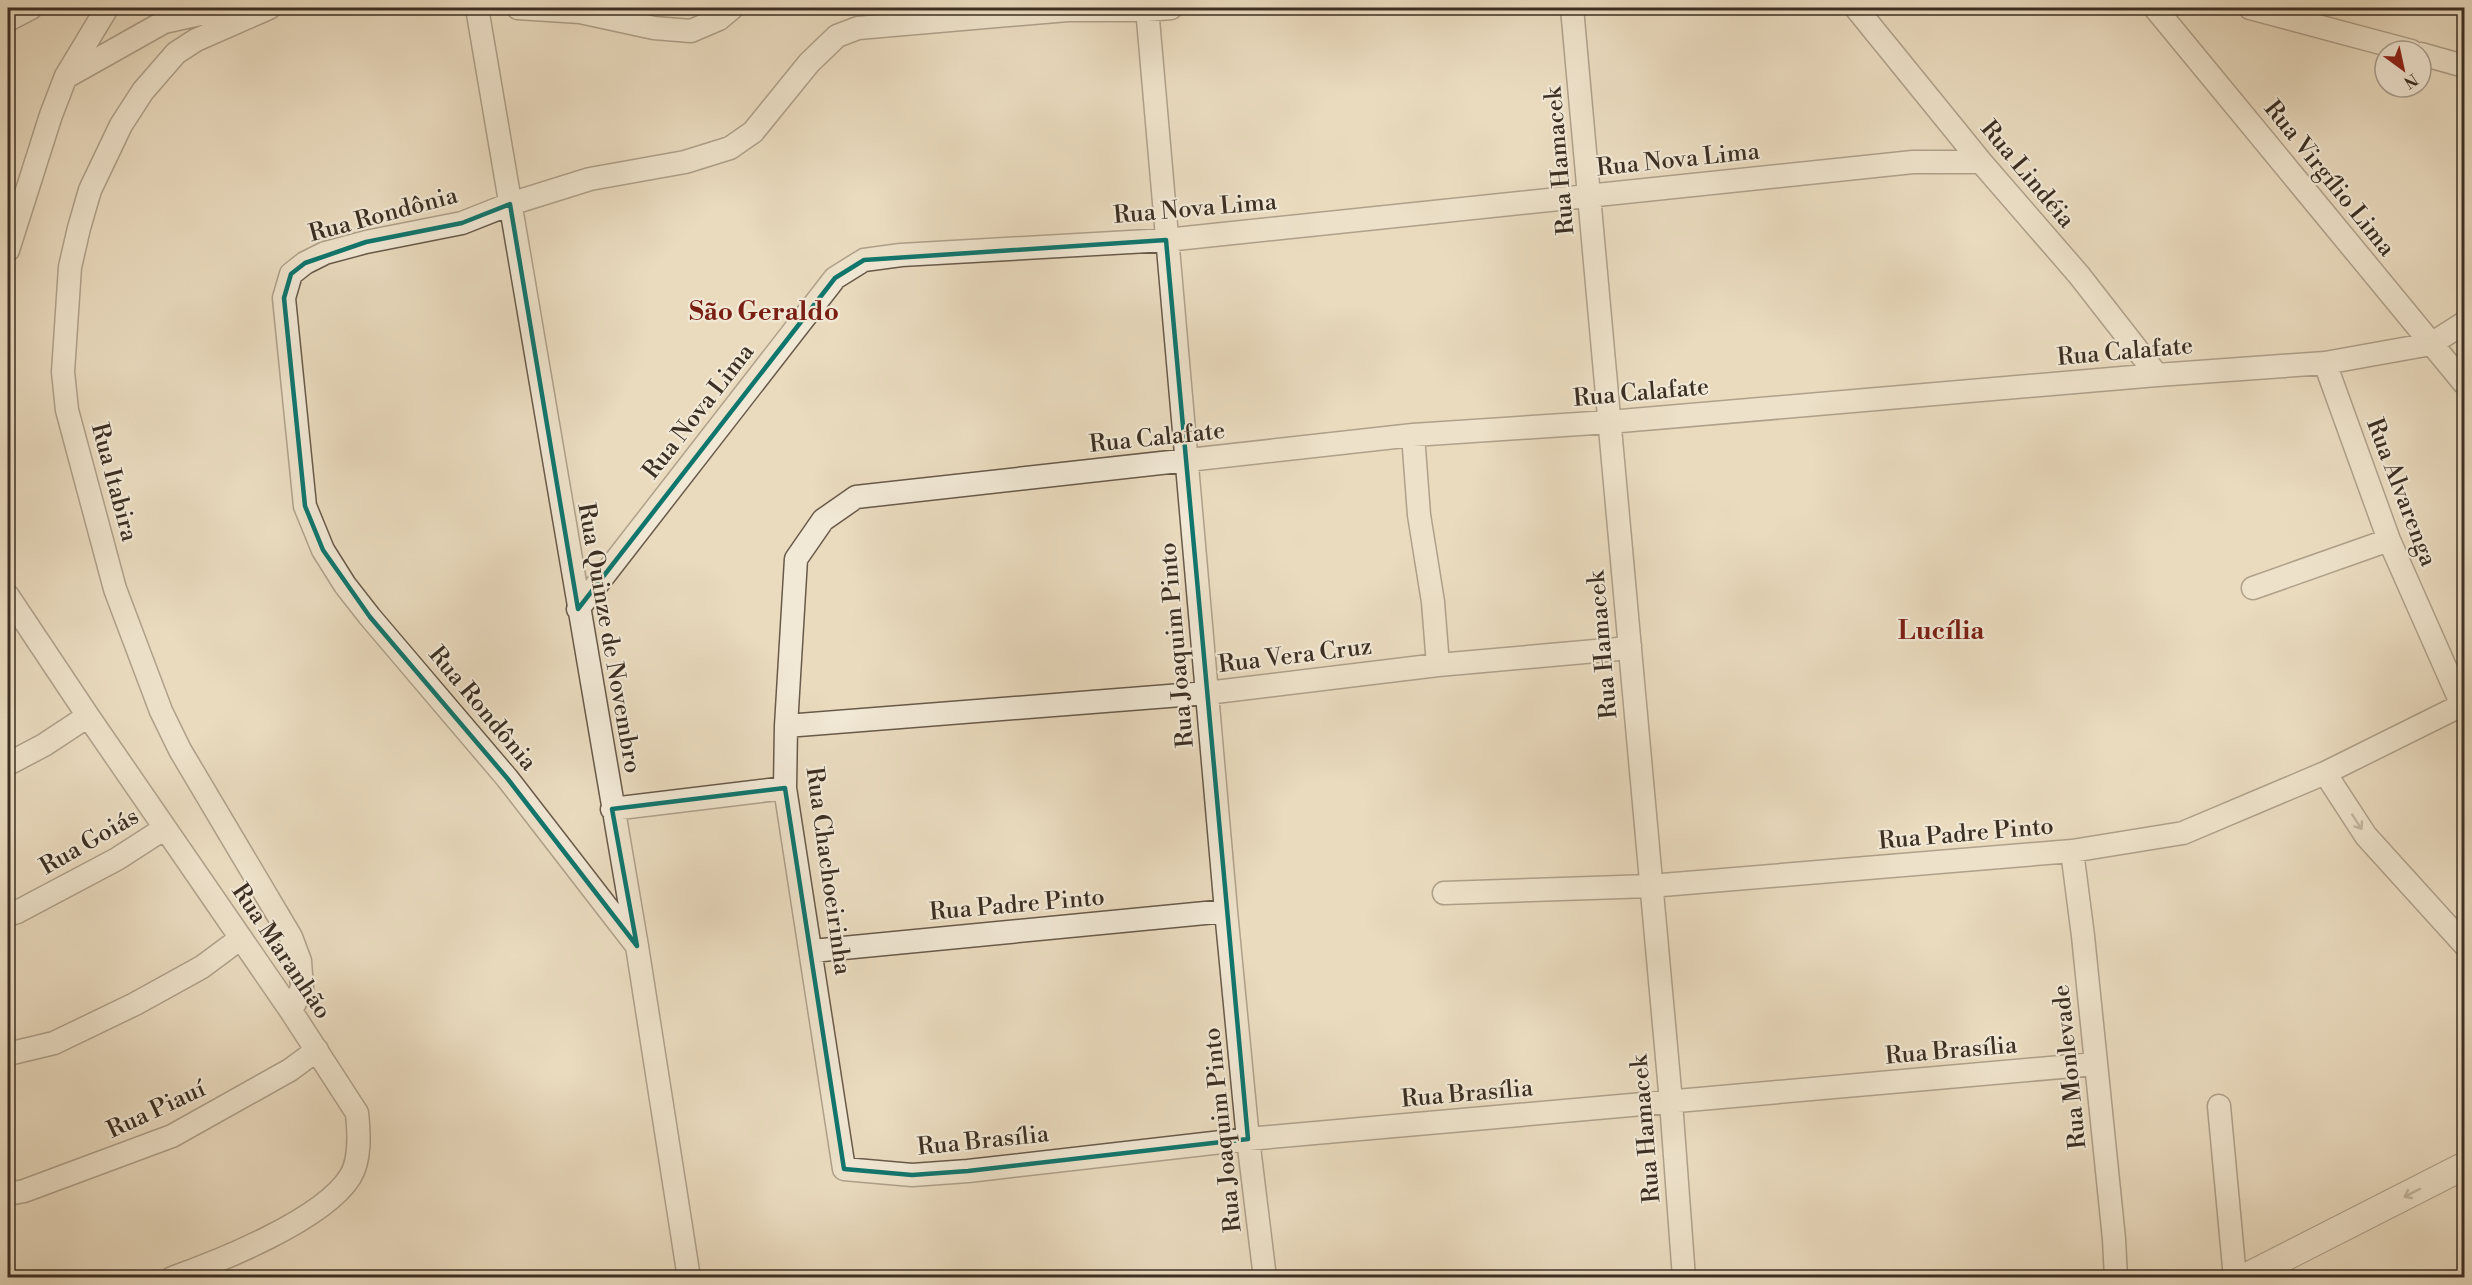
<svg xmlns="http://www.w3.org/2000/svg" width="2472" height="1285" viewBox="0 0 2472 1285" font-family="'Libre Bodoni',serif">
<style>
.lines{fill:none;stroke-linecap:round;stroke-linejoin:round}
.minor-casing{stroke:#685a4a;stroke-width:25}
.tertiary-casing{stroke:#685a4a;stroke-width:29}
.minor{stroke:#f1e8d5;stroke-width:22}
.tertiary{stroke:#f1e8d5;stroke-width:27}
.oneway{stroke:#968c7c}
.marked{fill:none;stroke:#0f766e;stroke-width:4.5;stroke-linejoin:round}
.labels{text-anchor:middle;stroke-width:4.5;stroke-linejoin:round;paint-order:stroke}
.street-label{font-size:24px;fill:#3c2f23;stroke:#f1e8d5}
.neighbourhood-label{font-size:26px;font-weight:bold;fill:#7a1f14;stroke:#f1e8d5}
</style>
<rect width="100%" height="100%" fill="#eadbbf"/>
<filter id="stains"><feTurbulence type="fractalNoise" baseFrequency=".00333" numOctaves="4"/><feColorMatrix values="0 0 0 0 .2 0 0 0 0 .09 0 0 0 0 .02 0 0 0 .5 -.17"/></filter>
<radialGradient id="worn" r=".72"><stop offset=".6" stop-color="#630" stop-opacity="0"/><stop offset="1" stop-color="#630" stop-opacity=".3"/></radialGradient>
<g class="lines">
<defs>
<path id="minor" d="M 269,8 L 196,40 L 176,53 L 143,91 L 121,125 L 90,190 L 79,228 L 70,267 L 63,372 L 67,410 L 115,589 L 161,711 L 180,750 L 291,937 L 300,961 L 302,988 L 291,1011
M 477,8 L 637,946 L 689,1278
M 518,8 L 580,12 L 654,28 L 691,31 L 719,19 L 732,8
M 1147,8 L 1226,911 L 1248,1139 L 1265,1278
M 1572,8 L 1671,1102 L 1684,1278
M 1856,8 L 1981,162 L 2079,275 L 2157,375
M 2155,8 L 2464,383
M 2250,8 L 2411,51
M 8,20 L 31,8
M 2421,54 L 2464,66
M 68,76 L 164,22 L 209,12 L 250,8
M 8,250 L 51,115 L 66,76 L 107,8
M 2325,363 L 2389,540 L 2462,705
M 1413,435 L 1419,515 L 1433,602 L 1438,665
M 2253,588 L 2389,540
M 8,596 L 88,716 L 291,1011 L 357,1113 C 359,1132 361,1160 350,1177 C 323,1220 220,1261 172,1278
M 578,609 L 835,278 L 864,260 L 901,255 L 1166,240 L 1913,162 L 1981,162
M 786,726 L 1207,693 L 1438,665 L 1618,649 L 1630,646
M 8,764 L 44,745 L 88,716
M 2325,773 L 2366,836 L 2464,944
M 612,809 L 785,788
M 2072,851 L 2083,936 L 2114,1239 L 2116,1278
M 1444,893 L 1650,886 L 2072,851 L 2183,833 L 2325,773 L 2464,704
M 8,915 L 17,912 L 117,859 L 165,828
M 637,946 L 507,778 L 370,617 L 345,585 L 323,550 L 305,506 L 284,298 L 291,274 L 305,263 L 325,253 L 366,242 L 462,223 L 510,204 L 590,179 L 685,162 L 730,148 L 753,132 L 809,63 L 837,36 L 858,28 L 1068,10 L 1147,10 L 1171,8
M 812,951 L 1226,911
M 8,1054 L 54,1043 L 135,1004 L 202,967 L 241,938
M 2095,1064 L 1248,1139 L 968,1171 L 912,1175 L 844,1169 L 785,788 L 786,726 L 796,559 L 823,520 L 856,497 L 1413,435 L 1609,422 L 2157,375 L 2325,363 L 2431,344 L 2464,323
M 2219,1106 L 2235,1278
M 8,1194 L 24,1191 L 172,1136 L 290,1070 L 317,1050"/>
<path id="tertiary" d="M 2244,1278 L 2464,1166"/>
</defs>
<use href="#minor" class="minor-casing"/>
<use href="#tertiary" class="tertiary-casing"/>
<use href="#minor" class="minor"/>
<use href="#tertiary" class="tertiary"/>
</g>
<defs><path id="oneway-shaft" d="M-6 0H5M1.5-3L5.5 0L1.5 3" fill="none" stroke-width="1.6" stroke-linecap="round" stroke-linejoin="round" transform="scale(1.5)"/></defs>
<g class="oneway">
<use href="#oneway-shaft" transform="translate(2357 822) rotate(57)"/>
<use href="#oneway-shaft" transform="translate(2412 1193) rotate(153)"/>
</g>
<path d="M0 0H2472V1285H0ZM 510,204 L 578,609 L 835,278 L 864,260 L 1166,240 L 1248,1139 L 968,1171 L 912,1175 L 844,1169 L 785,788 L 612,809 L 637,946 L 507,778 L 370,617 L 323,550 L 305,506 L 284,298 L 291,274 L 305,263 L 366,242 L 462,223 Z" fill="#eadbbf" fill-opacity=".55" fill-rule="evenodd"/>
<path class="marked" d="M 510,204 L 578,609 L 835,278 L 864,260 L 1166,240 L 1248,1139 L 968,1171 L 912,1175 L 844,1169 L 785,788 L 612,809 L 637,946 L 507,778 L 370,617 L 323,550 L 305,506 L 284,298 L 291,274 L 305,263 L 366,242 L 462,223 Z"/>
<g class="labels">
<g class="street-label">
<text transform="translate(1678 159) rotate(-6)" y="8">Rua Nova Lima</text>
<text transform="translate(1559 161) rotate(-95)" y="8">Rua Hamacek</text>
<text transform="translate(2028 174) rotate(50)" y="8">Rua Lindéia</text>
<text transform="translate(2330 178) rotate(51)" y="8">Rua Virgílio Lima</text>
<text transform="translate(1195 208) rotate(-5)" y="8">Rua Nova Lima</text>
<text transform="translate(383 214) rotate(-15)" y="8">Rua Rondônia</text>
<text transform="translate(2125 351) rotate(-5)" y="8">Rua Calafate</text>
<text transform="translate(1641 392) rotate(-5)" y="8">Rua Calafate</text>
<text transform="translate(698 411) rotate(-52)" y="8">Rua Nova Lima</text>
<text transform="translate(1157 437) rotate(-6)" y="8">Rua Calafate</text>
<text transform="translate(115 482) rotate(75)" y="8">Rua Itabira</text>
<text transform="translate(2402 492) rotate(69)" y="8">Rua Alvarenga</text>
<text transform="translate(610 638) rotate(80)" y="8">Rua Quinze de Novembro</text>
<text transform="translate(1176 645) rotate(-95)" y="8">Rua Joaquim Pinto</text>
<text transform="translate(1602 645) rotate(-95)" y="8">Rua Hamacek</text>
<text transform="translate(1295 655) rotate(-7)" y="8">Rua Vera Cruz</text>
<text transform="translate(483 708) rotate(50)" y="8">Rua Rondônia</text>
<text transform="translate(1966 833) rotate(-5)" y="8">Rua Padre Pinto</text>
<text transform="translate(89 841) rotate(-30)" y="8">Rua Goiás</text>
<text transform="translate(829 871) rotate(82)" y="8">Rua Chachoeirinha</text>
<text transform="translate(1017 904) rotate(-5)" y="8">Rua Padre Pinto</text>
<text transform="translate(282 951) rotate(56)" y="8">Rua Maranhão</text>
<text transform="translate(1951 1050) rotate(-5)" y="8">Rua Brasília</text>
<text transform="translate(2069 1067) rotate(-96)" y="8">Rua Monlevade</text>
<text transform="translate(1467 1093) rotate(-5)" y="8">Rua Brasília</text>
<text transform="translate(156 1109) rotate(-25)" y="8">Rua Piauí</text>
<text transform="translate(1645 1129) rotate(-95)" y="8">Rua Hamacek</text>
<text transform="translate(1222 1130) rotate(-96)" y="8">Rua Joaquim Pinto</text>
<text transform="translate(983 1140) rotate(-6)" y="8">Rua Brasília</text>
</g>
<g class="neighbourhood-label">
<text x="764" y="320">São Geraldo</text>
<text x="1941" y="639">Lucília</text>
</g>
</g>
<rect width="2472" height="1285" fill="none" stroke="#eadbbf" stroke-width="30"/>
<rect x="9" y="9" width="2454" height="1267" fill="none" stroke="#3c2f23" stroke-width="3"/>
<rect x="15" y="15" width="2442" height="1255" fill="none" stroke="#3c2f23" stroke-width="1.5"/>
<g transform="translate(2403 69) rotate(147)"><circle r="28" fill="#f1e8d5" stroke="#a99e8e" stroke-width="1.5"/>
<path d="M0-4.5L10 22L0 15L-10 22Z" fill="#8f2418"/>
<text y="-9" font-size="16" font-weight="bold" text-anchor="middle" fill="#3c2f23">N</text>
</g>
<rect width="100%" height="100%" filter="url(#stains)"/>
<rect width="100%" height="100%" fill="url(#worn)"/>
</svg>
